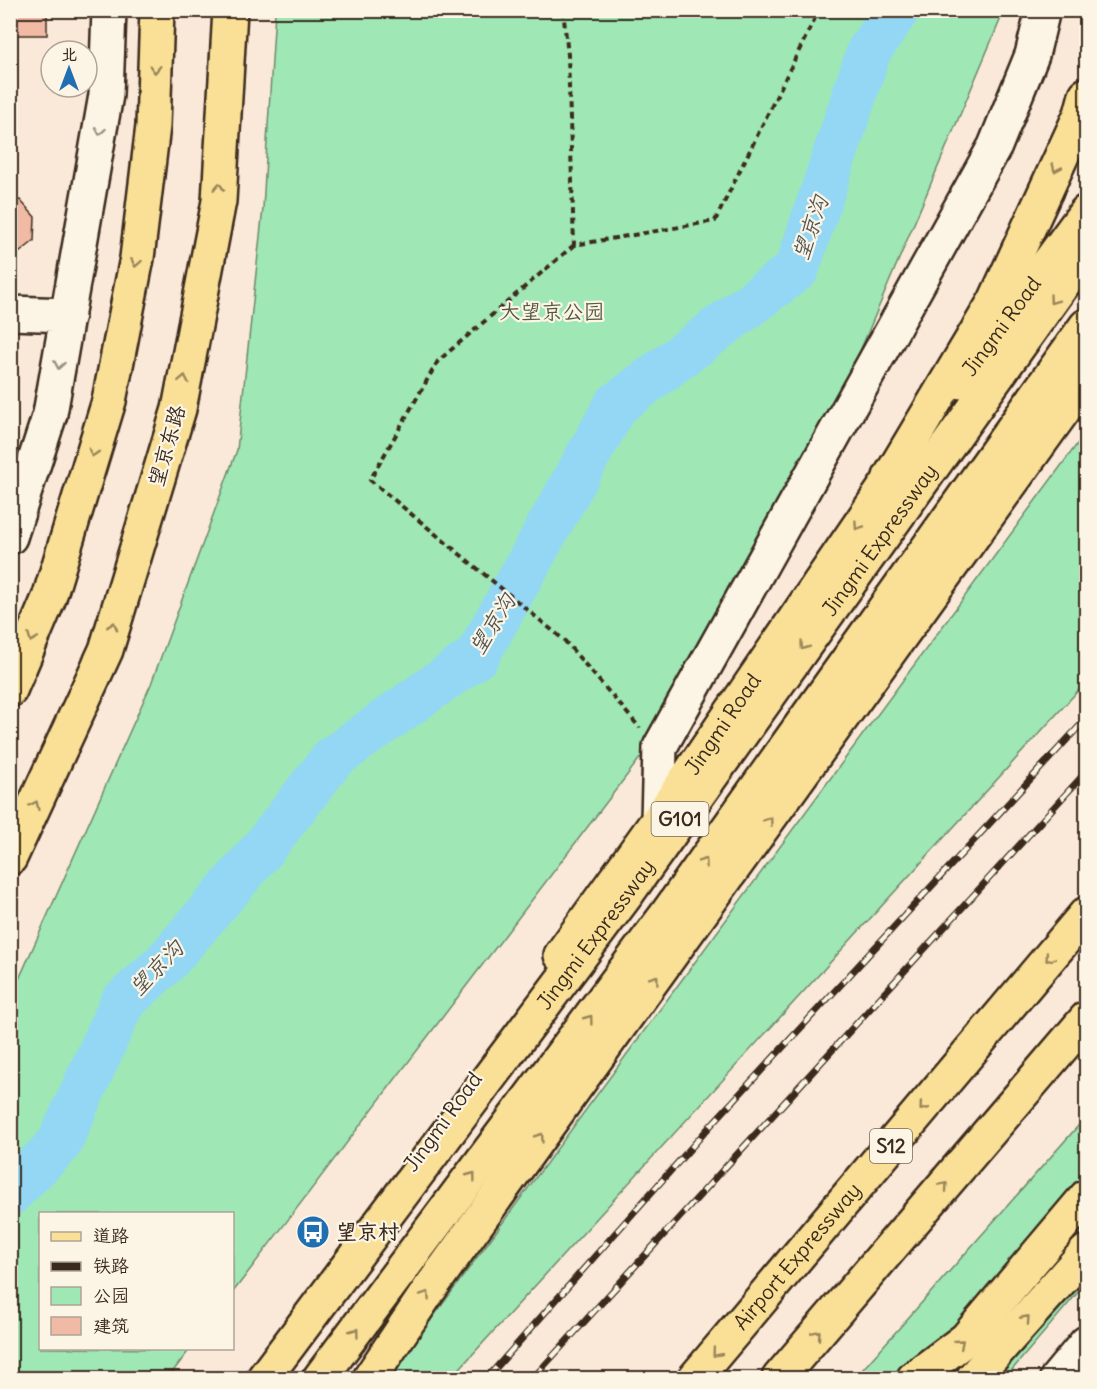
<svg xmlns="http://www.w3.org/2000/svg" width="1097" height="1389" viewBox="0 0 1097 1389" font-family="Delius,'LXGW WenKai TC',sans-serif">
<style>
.green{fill:#9fe7b5;stroke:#6d886a;stroke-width:1.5}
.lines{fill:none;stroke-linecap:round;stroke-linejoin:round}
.river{stroke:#93d7f5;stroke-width:45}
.building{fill:#f0baa4;stroke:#3b2a1e;stroke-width:1.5}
.minor-casing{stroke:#3b2a1e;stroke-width:38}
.major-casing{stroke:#3b2a1e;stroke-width:38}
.highway-casing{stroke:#3b2a1e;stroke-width:38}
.path{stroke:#3b2a1e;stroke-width:4;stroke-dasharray:6 4.5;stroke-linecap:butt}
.minor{stroke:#fcf5e5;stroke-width:33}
.major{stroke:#f9e096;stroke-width:33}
.highway{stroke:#f9e096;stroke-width:33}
.rail-casing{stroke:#3b2a1e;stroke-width:7}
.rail{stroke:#fcf5e5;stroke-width:4.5;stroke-dasharray:14;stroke-linecap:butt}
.oneway{stroke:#9a855a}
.oneway2{stroke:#9c9082}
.labels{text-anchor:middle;stroke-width:4.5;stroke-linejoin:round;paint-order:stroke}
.shield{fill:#fcf5e5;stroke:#75675a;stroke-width:1.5}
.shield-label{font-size:20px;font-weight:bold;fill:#3b2a1e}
.park-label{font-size:21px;fill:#545944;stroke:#fcf5e5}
.street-label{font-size:21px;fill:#3b2a1e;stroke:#fcf5e5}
.poi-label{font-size:21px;font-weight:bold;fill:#3b2a1e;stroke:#fcf5e5;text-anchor:start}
.water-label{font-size:22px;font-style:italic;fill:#515554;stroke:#fcf5e5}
</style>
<rect width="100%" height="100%" fill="#fae9d8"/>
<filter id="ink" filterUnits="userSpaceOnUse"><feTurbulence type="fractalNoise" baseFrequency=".0167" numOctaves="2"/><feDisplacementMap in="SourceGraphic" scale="12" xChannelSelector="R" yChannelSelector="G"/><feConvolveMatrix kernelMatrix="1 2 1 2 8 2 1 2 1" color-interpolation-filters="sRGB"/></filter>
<g filter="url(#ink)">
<path class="green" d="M 275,11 L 1004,11 L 838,403 L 663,728 L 233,1292 L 232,1214 L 40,1214 L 40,1348 L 190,1349 L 168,1378 L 11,1378 L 11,997 L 151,684 L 237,450 L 263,208 Z
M 1086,432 L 1086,682 L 451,1378 L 388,1378 Z
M 1086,1117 L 1086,1283 L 1005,1378 L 855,1378 Z"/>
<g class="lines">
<path class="river" d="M 10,1193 L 59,1144 L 122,1003 L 166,962 L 262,850 L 333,758 L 477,656 L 616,405 L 797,269 L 869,51 L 897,10"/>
</g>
<path class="building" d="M 10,10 L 47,10 L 47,35 L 10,35 Z
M 10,200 L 20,200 L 35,217 L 34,241 L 10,260 Z"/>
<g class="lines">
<defs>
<path id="minor" d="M 10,313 L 68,315
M 10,537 L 50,414 L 106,95 L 109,10
M 658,820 L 660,747 L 995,146 L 1032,55 L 1043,10
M 1057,1378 L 1086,1343"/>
<g id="major">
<path id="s1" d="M 961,382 L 1086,212"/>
<path d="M 10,690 L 49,598 L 109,401 L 137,258 L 153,126 L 157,10"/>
<path d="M 10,858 L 106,650 L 179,409 L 219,201 L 230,10"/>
<path id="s2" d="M 561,955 L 658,820 L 907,455"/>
<path d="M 370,1378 L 429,1290 L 1086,379"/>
</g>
<g id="highway">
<path d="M 890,477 L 995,301 L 1081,114 L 1086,95"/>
<path id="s3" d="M 264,1378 L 629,891 L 1086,252"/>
<path d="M 320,1378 L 664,918 L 1086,326"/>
<path id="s4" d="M 695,1378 L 1086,914"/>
<path d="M 779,1378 L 1086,1019"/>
<path d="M 914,1378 L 966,1339 L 1086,1197"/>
<path d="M 973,1378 L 1086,1252"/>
</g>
</defs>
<use href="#minor" class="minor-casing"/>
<use href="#major" class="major-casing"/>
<use href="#highway" class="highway-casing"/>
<path class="path" d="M 563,10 L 568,55 L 574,245 L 715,221 L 819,10
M 574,245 L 438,361 L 370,480 L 564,640 L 640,728"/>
<use href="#minor" class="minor"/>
<use href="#major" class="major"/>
<use href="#highway" class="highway"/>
<defs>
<path id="rail" d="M 487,1378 L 712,1124 L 1086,719
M 533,1378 L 1086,772"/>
</defs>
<use href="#rail" class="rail-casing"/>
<use href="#rail" class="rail"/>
</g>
<defs><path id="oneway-chevron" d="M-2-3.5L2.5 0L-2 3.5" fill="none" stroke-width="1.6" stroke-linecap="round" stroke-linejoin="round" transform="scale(1.5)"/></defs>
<g class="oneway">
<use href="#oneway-chevron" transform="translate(155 69) rotate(92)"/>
<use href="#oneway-chevron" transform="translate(1056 168) rotate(114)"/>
<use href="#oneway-chevron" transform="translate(219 187) rotate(-87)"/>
<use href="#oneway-chevron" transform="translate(136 263) rotate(100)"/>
<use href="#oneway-chevron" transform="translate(1053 300) rotate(126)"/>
<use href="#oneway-chevron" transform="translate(184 379) rotate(-79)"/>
<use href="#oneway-chevron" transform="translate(93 453) rotate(107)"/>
<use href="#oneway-chevron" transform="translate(858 526) rotate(124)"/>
<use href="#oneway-chevron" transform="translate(113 626) rotate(-73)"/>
<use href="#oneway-chevron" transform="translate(32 638) rotate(113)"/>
<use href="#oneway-chevron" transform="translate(804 646) rotate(126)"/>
<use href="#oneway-chevron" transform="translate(35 805) rotate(-65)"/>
<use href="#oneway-chevron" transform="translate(769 821) rotate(-54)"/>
<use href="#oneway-chevron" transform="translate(704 862) rotate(-55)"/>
<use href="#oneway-chevron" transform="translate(1049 958) rotate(130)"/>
<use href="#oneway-chevron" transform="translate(655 979) rotate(-54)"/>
<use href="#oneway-chevron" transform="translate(589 1019) rotate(-53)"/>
<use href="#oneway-chevron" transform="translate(923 1107) rotate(130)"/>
<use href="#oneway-chevron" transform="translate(540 1137) rotate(-54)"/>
<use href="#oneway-chevron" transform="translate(472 1176) rotate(-53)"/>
<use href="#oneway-chevron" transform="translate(944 1186) rotate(-49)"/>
<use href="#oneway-chevron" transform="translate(426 1295) rotate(-56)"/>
<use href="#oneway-chevron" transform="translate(1026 1319) rotate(-48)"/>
<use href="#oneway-chevron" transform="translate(355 1332) rotate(-53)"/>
<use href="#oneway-chevron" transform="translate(817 1334) rotate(-49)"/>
<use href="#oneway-chevron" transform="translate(960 1343) rotate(-41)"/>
<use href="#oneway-chevron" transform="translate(716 1353) rotate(130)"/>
</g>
<g class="oneway2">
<use href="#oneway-chevron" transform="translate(100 131) rotate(100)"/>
<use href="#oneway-chevron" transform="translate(59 365) rotate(100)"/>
</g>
</g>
<defs>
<symbol id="bus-disc" viewBox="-11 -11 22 22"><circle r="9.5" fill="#1f6fb2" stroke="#fcf5e5"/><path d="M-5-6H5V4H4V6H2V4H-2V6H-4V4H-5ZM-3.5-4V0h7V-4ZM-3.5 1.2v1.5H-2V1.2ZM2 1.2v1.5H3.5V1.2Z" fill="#fff"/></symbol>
</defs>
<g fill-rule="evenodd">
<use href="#bus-disc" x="294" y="1213" width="38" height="38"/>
</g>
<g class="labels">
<g class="shield">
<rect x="651.5" y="802" width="57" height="34" rx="4.5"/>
<rect x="870" y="1129" width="42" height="34" rx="4.5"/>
</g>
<g class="shield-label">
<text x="680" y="826">G101</text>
<text x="891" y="1153">S12</text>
</g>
<g class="park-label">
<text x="552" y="319">大望京公园</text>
</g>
<g class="street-label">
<text dy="7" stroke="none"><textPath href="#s1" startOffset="69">Jingmi Road</textPath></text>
<text transform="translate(167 446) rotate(-74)" y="7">望京东路</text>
<text dy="7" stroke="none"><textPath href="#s3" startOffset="1040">Jingmi Expressway</textPath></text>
<text dy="7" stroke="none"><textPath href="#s2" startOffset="282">Jingmi Road</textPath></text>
<text dy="7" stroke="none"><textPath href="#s3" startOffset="554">Jingmi Expressway</textPath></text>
<text transform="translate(443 1122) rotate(-54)" y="7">Jingmi Road</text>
<text dy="7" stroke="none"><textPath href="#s4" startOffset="159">Airport Expressway</textPath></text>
</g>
<g class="poi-label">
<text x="336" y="1239">望京村</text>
</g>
<g class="water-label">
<text transform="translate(810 228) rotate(-71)" y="8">望京沟</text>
<text transform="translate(492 624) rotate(-58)" y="8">望京沟</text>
<text transform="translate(156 968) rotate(-46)" y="8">望京沟</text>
</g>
</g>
<rect width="1097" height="1389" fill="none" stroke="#fcf5e5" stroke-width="36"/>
<rect x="18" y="18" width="1061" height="1353" fill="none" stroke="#3b2a1e" stroke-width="2" filter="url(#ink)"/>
<rect x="39" y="1212" width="195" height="138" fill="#fcf5e5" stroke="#afa495" stroke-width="1.5"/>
<rect x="51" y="1232" width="30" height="9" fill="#f9e096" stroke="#afa495" stroke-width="1.5"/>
<text x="93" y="1242" font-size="18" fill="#3b2a1e">道路</text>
<rect x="51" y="1262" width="30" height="9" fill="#3b2a1e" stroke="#afa495" stroke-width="1.5"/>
<text x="93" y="1272" font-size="18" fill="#3b2a1e">铁路</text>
<rect x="51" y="1287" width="30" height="18" fill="#9fe7b5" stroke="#afa495" stroke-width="1.5"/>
<text x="93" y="1302" font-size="18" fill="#3b2a1e">公园</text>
<rect x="51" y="1317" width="30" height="18" fill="#f0baa4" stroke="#afa495" stroke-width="1.5"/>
<text x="93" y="1332" font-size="18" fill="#3b2a1e">建筑</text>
<g transform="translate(69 69)"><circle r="28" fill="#fcf5e5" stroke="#afa495" stroke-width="1.5"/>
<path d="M0-4.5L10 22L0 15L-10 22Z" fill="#1f6fb2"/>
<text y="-9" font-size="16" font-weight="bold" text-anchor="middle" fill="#3b2a1e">北</text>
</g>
</svg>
